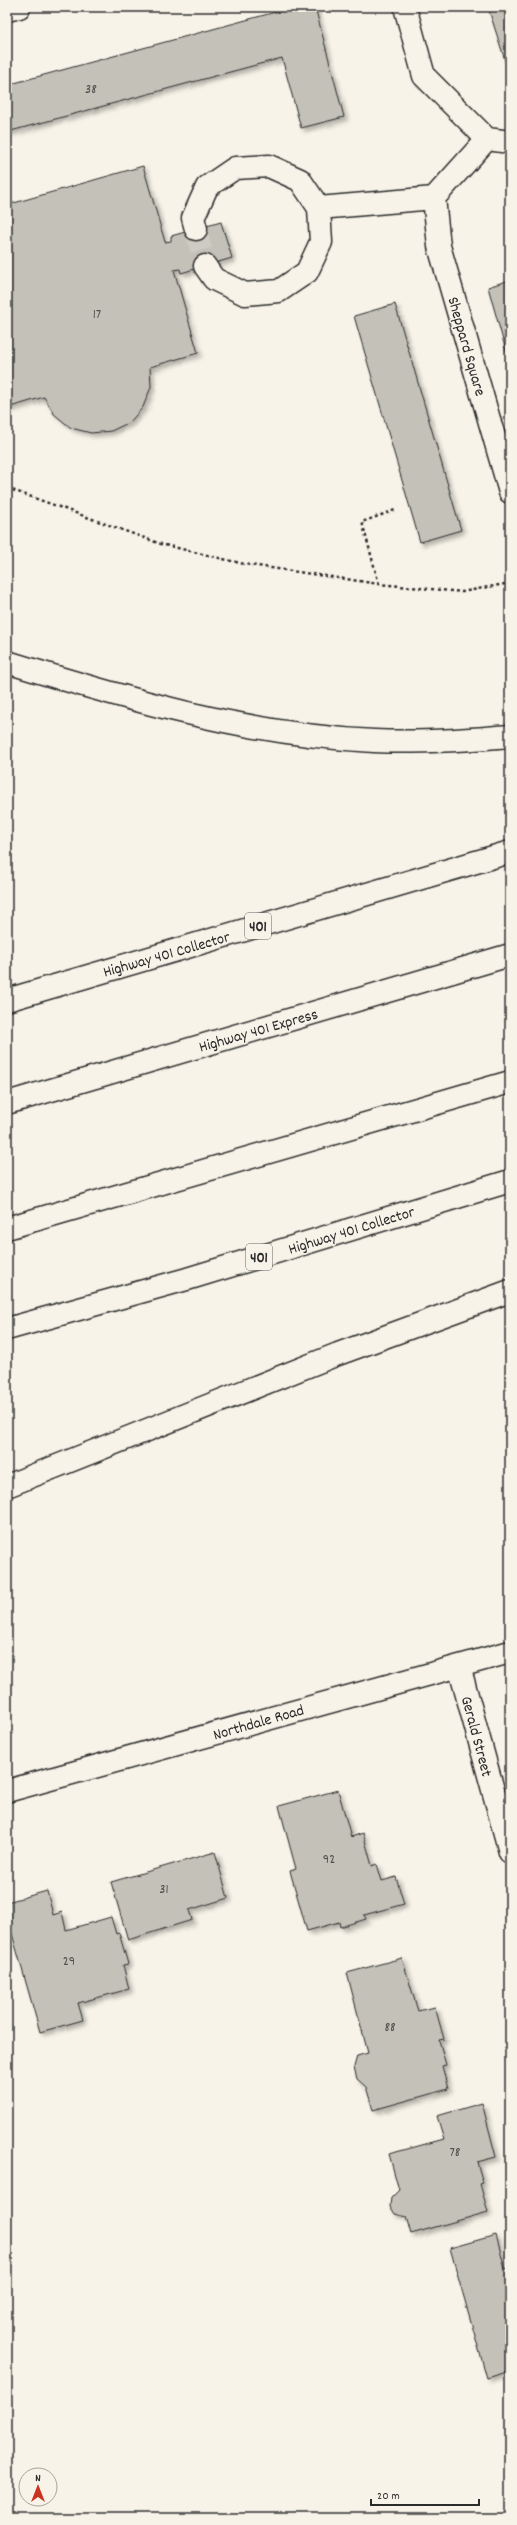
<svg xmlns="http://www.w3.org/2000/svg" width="517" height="2525" viewBox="0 0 517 2525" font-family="Dekko,sans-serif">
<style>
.building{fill:#c4c1b9;stroke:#2b2b2b;filter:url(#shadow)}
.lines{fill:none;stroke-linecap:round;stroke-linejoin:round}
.minor-tunnel{stroke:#cecbc2;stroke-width:22;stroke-dasharray:22 11;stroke-linecap:butt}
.minor-casing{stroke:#2b2b2b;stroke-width:25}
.highway-casing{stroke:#2b2b2b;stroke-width:25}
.path{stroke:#2b2b2b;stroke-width:2.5;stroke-dasharray:3 3;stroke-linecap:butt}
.minor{stroke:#f7f3e8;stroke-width:22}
.highway{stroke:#f7f3e8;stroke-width:22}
.labels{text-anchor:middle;stroke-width:3;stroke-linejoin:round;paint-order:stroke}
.number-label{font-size:14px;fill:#51504e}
.shield{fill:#f7f3e8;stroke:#686764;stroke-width:1}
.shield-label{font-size:15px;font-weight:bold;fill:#2b2b2b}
.street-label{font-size:16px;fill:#2b2b2b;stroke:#f7f3e8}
</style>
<defs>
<filter id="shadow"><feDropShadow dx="3.5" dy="3.5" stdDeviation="2" flood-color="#0004"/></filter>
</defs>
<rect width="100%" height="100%" fill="#f7f3e8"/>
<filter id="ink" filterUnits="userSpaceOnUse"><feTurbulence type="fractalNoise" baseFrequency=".025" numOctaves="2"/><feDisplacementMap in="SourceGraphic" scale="8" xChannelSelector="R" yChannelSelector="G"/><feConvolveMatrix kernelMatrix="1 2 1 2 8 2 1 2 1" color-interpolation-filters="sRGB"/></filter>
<g filter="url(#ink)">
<path class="building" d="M 294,7 L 315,7 L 344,117 L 301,128 L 282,58 L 7,132 L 7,85 Z
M 488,7 L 510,7 L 510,76 Z
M 143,166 L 165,242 L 171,241 L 171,236 L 221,222 L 232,258 L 181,273 L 180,269 L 174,270 L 198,353 L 150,367 L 151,387 L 143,407 L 130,422 L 111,431 L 91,433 L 71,428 L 54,414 L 44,397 L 7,408 L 7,205 Z
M 510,280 L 510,365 L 488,287 Z
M 395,304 L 461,530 L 420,542 L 354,316 Z
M 338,1790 L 351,1837 L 363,1833 L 372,1866 L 377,1864 L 382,1881 L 396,1877 L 404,1904 L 364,1915 L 366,1919 L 340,1927 L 339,1922 L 307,1931 L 290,1871 L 296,1869 L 279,1806 Z
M 215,1852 L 228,1898 L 189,1910 L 192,1920 L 128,1940 L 111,1882 Z
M 47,1891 L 53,1915 L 62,1912 L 66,1930 L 111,1917 L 116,1934 L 119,1933 L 128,1964 L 123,1965 L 129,1989 L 78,2003 L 83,2020 L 40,2032 L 7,1916 L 7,1902 Z
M 402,1958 L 418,2011 L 435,2007 L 444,2039 L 439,2040 L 446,2065 L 442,2066 L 448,2089 L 373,2110 L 366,2087 L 357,2079 L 354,2067 L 357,2056 L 368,2053 L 347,1973 Z
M 482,2103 L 496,2157 L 477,2162 L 483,2183 L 480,2184 L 488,2212 L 411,2234 L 406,2217 L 395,2214 L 390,2206 L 391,2198 L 399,2190 L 389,2154 L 444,2139 L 437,2116 Z
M 496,2235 L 505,2269 L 510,2267 L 510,2378 L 507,2372 L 487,2378 L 450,2248 Z"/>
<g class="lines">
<path class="minor-tunnel" d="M 196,229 L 205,266"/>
<defs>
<path id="minor" d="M 405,7 L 424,76 L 487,139
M 7,10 L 19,7
M 487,139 L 510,142
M 434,198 L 439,246 L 510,492
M 319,208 L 434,198 L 487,139
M 196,229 L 193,218 L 207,187 L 235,168 L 269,166 L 300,180 L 319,208 L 321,242 L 307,272 L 279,291 L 245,294 L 214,279 L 205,266
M 459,1666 L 510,1852
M 7,1791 L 510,1652"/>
<path id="highway" d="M 7,662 C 126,699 249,735 374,741 C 419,743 465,740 510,736
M 7,1000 L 510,852
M 7,1103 L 510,955
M 7,1228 L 510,1082
M 7,1329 L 187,1279 L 510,1181
M 7,1486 L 338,1354 L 510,1291"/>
</defs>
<use href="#minor" class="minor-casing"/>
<use href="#highway" class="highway-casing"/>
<path class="path" d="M 7,488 L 161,544 L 244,564 L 379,584 L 462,592 L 510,583
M 379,584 L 362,522 L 395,510"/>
<use href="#minor" class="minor"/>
<use href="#highway" class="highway"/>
</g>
</g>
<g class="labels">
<g class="number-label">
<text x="91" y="93">38</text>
<text x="97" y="318">17</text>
<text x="329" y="1863">92</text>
<text x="164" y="1893">31</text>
<text x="69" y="1965">29</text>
<text x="390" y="2031">88</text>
<text x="455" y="2156">78</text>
</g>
<g class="shield">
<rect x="245" y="913" width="26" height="26" rx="3"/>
<rect x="246" y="1244" width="26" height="26" rx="3"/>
</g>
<g class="shield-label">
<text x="258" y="931">401</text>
<text x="259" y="1262">401</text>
</g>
<g class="street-label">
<text transform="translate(468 346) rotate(74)" y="6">Sheppard Square</text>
<text transform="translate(166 953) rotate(-16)" y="6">Highway 401 Collector</text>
<text transform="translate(258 1029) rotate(-16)" y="6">Highway 401 Express</text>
<text transform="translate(351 1229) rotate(-17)" y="6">Highway 401 Collector</text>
<text transform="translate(258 1721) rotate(-16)" y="6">Northdale Road</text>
<text transform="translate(478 1736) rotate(75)" y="6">Gerald Street</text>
</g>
</g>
<rect width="517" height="2525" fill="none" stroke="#f7f3e8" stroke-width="24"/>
<rect x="12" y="12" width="493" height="2501" fill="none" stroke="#2b2b2b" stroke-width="1.5" filter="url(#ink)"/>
<g transform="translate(38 2487)"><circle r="19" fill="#f7f3e8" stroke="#a5a39c"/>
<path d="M0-3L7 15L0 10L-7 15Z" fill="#c8321e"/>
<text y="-6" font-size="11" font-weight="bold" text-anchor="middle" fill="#2b2b2b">N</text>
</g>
<path d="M371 2499v6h108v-6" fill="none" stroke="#2b2b2b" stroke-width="2"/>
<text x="377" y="2499" font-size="12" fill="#2b2b2b" stroke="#f7f3e8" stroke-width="3" paint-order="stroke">20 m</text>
</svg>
